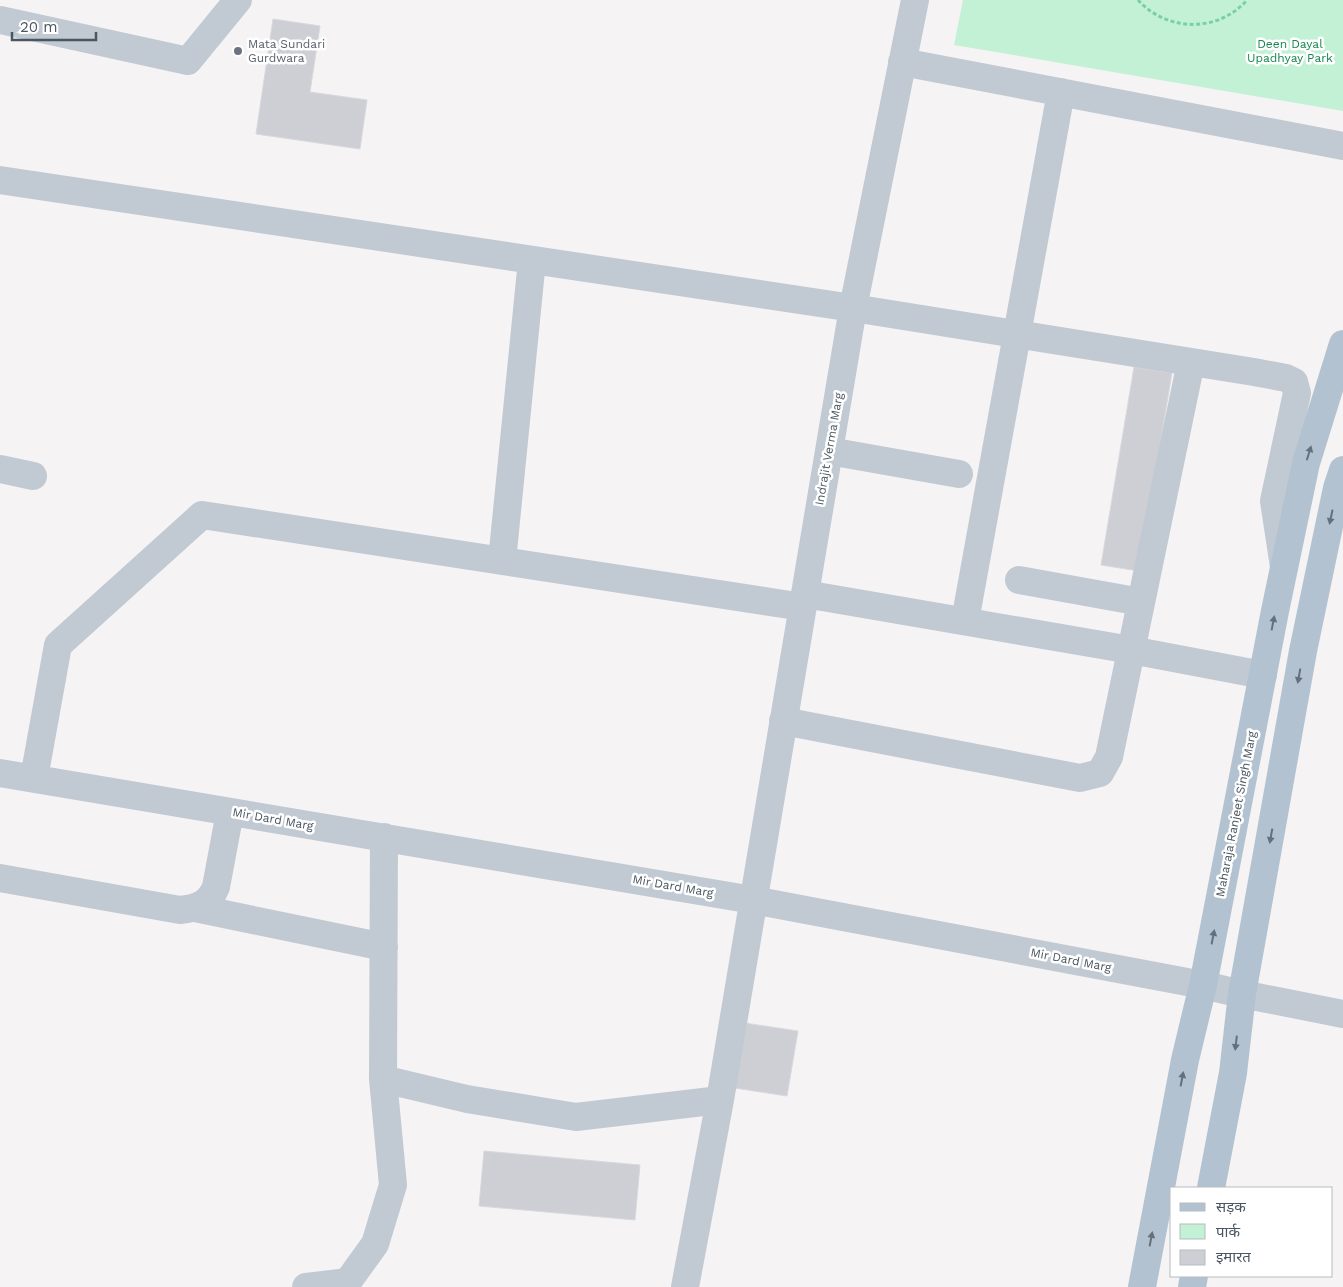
<svg xmlns="http://www.w3.org/2000/svg" width="1343" height="1287" viewBox="0 0 1343 1287" font-family="'Work Sans','Noto Sans Devanagari',sans-serif">
<style>
.green{fill:#c3f1d5}
.building{fill:#cdcfd5;stroke:#d7d9de}
.lines{fill:none;stroke-linecap:round;stroke-linejoin:round}
.path{stroke:#7ad0a6;stroke-width:3;stroke-dasharray:4 2.5;stroke-linecap:butt}
.minor{stroke:#c1cad2;stroke-width:28}
.major{stroke:#b3c2d1;stroke-width:28}
.oneway{fill:#64717d}
.worship-dot{fill:#6b7280;stroke:#fff;stroke-width:2}
.labels{text-anchor:middle;stroke-width:5;stroke-linejoin:round;paint-order:stroke}
.worship-label{font-size:12px;fill:#5b616d;stroke:#fff;text-anchor:start}
.park-label{font-size:12px;fill:#17864f;stroke:#fff}
.street-label{font-size:12px;fill:#4a5661;stroke:#fff}
</style>
<rect width="100%" height="100%" fill="#f5f3f3"/>
<path class="green" d="M 963,0 L 1343,0 L 1343,111 L 954,45 Z"/>
<path class="building" d="M 273,19 L 320,26 L 310,92 L 367,100 L 360,149 L 256,134 Z
M 1134,367 L 1172,373 L 1139,571 L 1101,565 Z
M 738,1022 L 798,1031 L 787,1096 L 728,1087 Z
M 484,1151 L 640,1165 L 635,1220 L 479,1206 Z"/>
<g class="lines">
<path class="path" d="M 1138,0 C 1167,32 1218,33 1247,0"/>
<path class="minor" d="M 0,20 L 188,61 L 238,0
M 902,62 L 1343,146
M 0,180 L 853,308 L 1254,372 L 1286,378 L 1294,382 L 1297,393 L 1274,501 L 1284,567
M 829,451 L 959,474
M 0,469 L 33,476
M 502,561 L 532,260
M 1019,580 L 1141,602
M 805,594 L 1131,650 L 1263,675
M 965,621 L 1061,92
M 783,721 L 1080,778 L 1100,773 L 1109,757 L 1191,362
M 0,773 L 753,900 L 1203,985 L 1242,994 L 1343,1014
M 34,778 L 58,645 L 202,515 L 803,607
M 0,878 L 180,910 C 198,908 209,904 216,887 L 230,812
M 195,908 L 384,947
M 383,1079 L 467,1099 L 576,1117 L 720,1100
M 306,1287 L 348,1282
M 344,1287 L 375,1244 L 393,1185 L 383,1079 L 384,837
M 685,1287 L 720,1100 L 853,308 L 915,0"/>
<path class="major" d="M 1211,1188 L 1233,1073 L 1242,994 L 1303,651 L 1337,488 L 1343,470
M 1142,1287 L 1185,1060 L 1203,985 L 1275,611 L 1306,463 L 1343,344
M 1192,1287 L 1194,1276"/>
</g>
<defs><path id="oneway-solid" d="M-6-.8H1V-3.2L6.5 0L1 3.2V.8H-6Z" transform="scale(1.25)"/></defs>
<g class="oneway">
<use href="#oneway-solid" transform="translate(1309 453) rotate(-73)"/>
<use href="#oneway-solid" transform="translate(1331 517) rotate(102)"/>
<use href="#oneway-solid" transform="translate(1273 623) rotate(-79)"/>
<use href="#oneway-solid" transform="translate(1299 676) rotate(100)"/>
<use href="#oneway-solid" transform="translate(1271 836) rotate(100)"/>
<use href="#oneway-solid" transform="translate(1213 937) rotate(-79)"/>
<use href="#oneway-solid" transform="translate(1236 1043) rotate(97)"/>
<use href="#oneway-solid" transform="translate(1182 1079) rotate(-79)"/>
<use href="#oneway-solid" transform="translate(1151 1239) rotate(-79)"/>
</g>
<circle class="worship-dot" cx="238" cy="51" r="5"/>
<g class="labels">
<g class="worship-label">
<text x="248" y="48">Mata Sundari<tspan x="248" dy="14">Gurdwara</tspan></text>
</g>
<g class="park-label">
<text x="1290" y="48">Deen Dayal<tspan x="1290" dy="14">Upadhyay Park</tspan></text>
</g>
<g class="street-label">
<text transform="translate(829 449) rotate(-80)" y="4">Indrajit Verma Marg</text>
<text transform="translate(1236 814) rotate(-79)" y="4">Maharaja Ranjeet Singh Marg</text>
<text transform="translate(273 819) rotate(10)" y="4">Mir Dard Marg</text>
<text transform="translate(673 886) rotate(10)" y="4">Mir Dard Marg</text>
<text transform="translate(1071 960) rotate(11)" y="4">Mir Dard Marg</text>
</g>
</g>
<rect x="1170" y="1187" width="162" height="90" fill="#ffffff" stroke="#b7bbc0"/>
<rect x="1180" y="1203" width="25" height="8" fill="#b3c2d1" stroke="#b7bbc0"/>
<text x="1216" y="1212" font-size="15" fill="#4a5661">सड़क</text>
<rect x="1180" y="1224" width="25" height="15" fill="#c3f1d5" stroke="#b7bbc0"/>
<text x="1216" y="1237" font-size="15" fill="#4a5661">पार्क</text>
<rect x="1180" y="1250" width="25" height="15" fill="#cdcfd5" stroke="#b7bbc0"/>
<text x="1216" y="1262" font-size="15" fill="#4a5661">इमारत</text>
<path d="M12 32v8h84v-8" fill="none" stroke="#4a5661" stroke-width="2.5"/>
<text x="20" y="32" font-size="15" fill="#4a5661" stroke="#ffffff" stroke-width="4" paint-order="stroke">20 m</text>
</svg>
